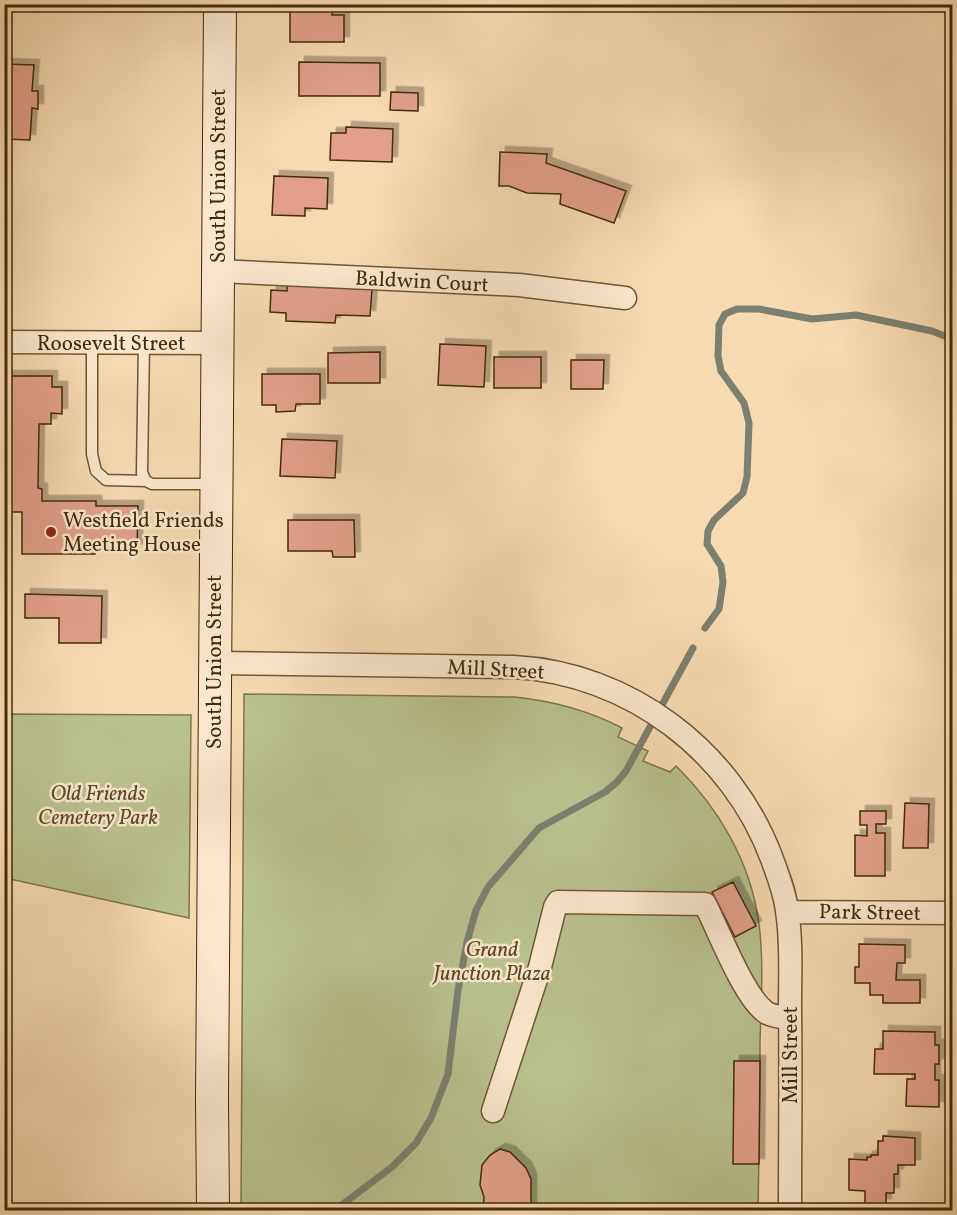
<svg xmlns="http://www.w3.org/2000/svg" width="957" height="1215" viewBox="0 0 957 1215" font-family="Vollkorn,serif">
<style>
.green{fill:#b9c18f;stroke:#7e764c;stroke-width:1.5}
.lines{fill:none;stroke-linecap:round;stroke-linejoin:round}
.stream{stroke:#7b806f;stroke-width:7}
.building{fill:#e2a08b;stroke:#442a08;stroke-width:1.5;filter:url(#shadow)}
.lane-casing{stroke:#715632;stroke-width:13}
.street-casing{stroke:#715632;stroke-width:25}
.secondary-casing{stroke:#442a08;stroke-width:34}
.lane{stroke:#fae7cd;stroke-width:10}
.street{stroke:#fae7cd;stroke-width:22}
.secondary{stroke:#fae7cd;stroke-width:32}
.poi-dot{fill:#8f2418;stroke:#fae7cd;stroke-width:2}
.labels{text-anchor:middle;stroke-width:5;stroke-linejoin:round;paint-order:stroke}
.street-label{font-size:21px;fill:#442a08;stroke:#fae7cd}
.poi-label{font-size:21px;fill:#442a08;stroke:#fae7cd;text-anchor:start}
.park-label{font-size:21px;font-style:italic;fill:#5b4823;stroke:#fae7cd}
</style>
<defs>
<filter id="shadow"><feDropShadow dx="5.5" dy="-5.5" stdDeviation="0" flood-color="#0004"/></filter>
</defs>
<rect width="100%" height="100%" fill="#f8dab2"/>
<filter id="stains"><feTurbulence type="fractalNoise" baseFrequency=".00333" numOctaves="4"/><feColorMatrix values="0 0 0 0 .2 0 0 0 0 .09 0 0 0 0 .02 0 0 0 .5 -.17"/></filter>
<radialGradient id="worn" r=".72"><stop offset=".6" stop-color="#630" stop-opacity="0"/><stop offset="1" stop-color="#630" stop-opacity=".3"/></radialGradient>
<path class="green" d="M 244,694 L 515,697 C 552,701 588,710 622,728 L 618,737 L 648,751 L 643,761 L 670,772 L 676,766 C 719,808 751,863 759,924 C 764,963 761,1003 760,1042 C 760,1098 759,1154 758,1210 L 241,1210 Z
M 5,714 L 191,715 L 189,918 L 5,878 Z"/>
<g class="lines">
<path class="stream" d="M 705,628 L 719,609 L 723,582 L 721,566 L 707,544 L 708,531 L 714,520 L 743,493 L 747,477 L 749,423 L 744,403 L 721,371 L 718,356 L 719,325 L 725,314 L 737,309 L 759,309 L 812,319 L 856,315 L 932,331 L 952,339
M 335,1210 L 392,1167 L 416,1143 L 431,1118 L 448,1074 L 458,990 L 467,942 L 476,910 L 488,887 L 539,828 L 605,792 L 617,782 L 626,771 L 693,648"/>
</g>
<path class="building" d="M 290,6 L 332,6 L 332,15 L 344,15 L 344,42 L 290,42 Z
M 299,62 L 380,63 L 380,96 L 299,96 Z
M 4,64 L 34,65 L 32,91 L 38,91 L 38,109 L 32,108 L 30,140 L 4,139 Z
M 391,92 L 418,93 L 418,111 L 390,110 Z
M 346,127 L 393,129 L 392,162 L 330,160 L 331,133 L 346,133 Z
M 500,152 L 547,154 L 546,163 L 626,191 L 614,223 L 560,204 L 561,194 L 527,193 L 509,186 L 499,186 Z
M 274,176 L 328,178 L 327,209 L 305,208 L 305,216 L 272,215 Z
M 322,277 L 322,287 L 372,289 L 370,316 L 336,315 L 335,323 L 286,321 L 286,313 L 270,312 L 271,290 L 287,291 L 287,282 Z
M 440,344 L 486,346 L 484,387 L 438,385 Z
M 380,352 L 380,383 L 328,383 L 328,353 Z
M 494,357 L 541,357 L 541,388 L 494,388 Z
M 571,360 L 604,360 L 603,389 L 571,389 Z
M 262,374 L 320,374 L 320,404 L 296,404 L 295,411 L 276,412 L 276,405 L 262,405 Z
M 4,376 L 52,376 L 52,387 L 62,387 L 62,414 L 51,413 L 51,424 L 39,424 L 38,488 L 42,489 L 42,501 L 96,501 L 96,506 L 138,506 L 137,549 L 96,549 L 95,554 L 22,554 L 22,512 L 4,512 Z
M 282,439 L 337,441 L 335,478 L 280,476 Z
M 288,520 L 354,520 L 355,557 L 333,557 L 332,551 L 288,551 Z
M 25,594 L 102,596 L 101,643 L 59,643 L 59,618 L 25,618 Z
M 947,764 L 952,764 L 952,792 L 947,792 Z
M 905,803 L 929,804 L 928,848 L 903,848 Z
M 860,811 L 886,811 L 886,824 L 876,824 L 876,833 L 885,833 L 885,876 L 855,876 L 855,835 L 867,836 L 867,825 L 860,825 Z
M 733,882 L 756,926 L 735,937 L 712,892 Z
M 859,944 L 905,945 L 905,963 L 897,963 L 896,980 L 920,980 L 920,1003 L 883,1003 L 883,995 L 870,995 L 870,983 L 855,983 L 855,967 L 859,967 Z
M 883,1031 L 935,1032 L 935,1045 L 939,1045 L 939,1064 L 935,1064 L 935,1080 L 939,1080 L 939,1107 L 906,1106 L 907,1079 L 915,1079 L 915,1074 L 874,1074 L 875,1049 L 883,1049 Z
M 734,1061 L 760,1061 L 759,1164 L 733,1164 Z
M 883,1136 L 915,1138 L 915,1165 L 898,1165 L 898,1174 L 894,1174 L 894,1193 L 886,1193 L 886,1204 L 865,1204 L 865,1191 L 849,1190 L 849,1159 L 867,1160 L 867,1157 L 871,1157 L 871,1155 L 878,1155 L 878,1141 L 883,1141 Z
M 500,1149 L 510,1152 L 526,1168 L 531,1179 L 531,1210 L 483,1210 L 484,1197 L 480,1185 L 482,1165 L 490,1155 Z"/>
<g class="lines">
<defs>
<path id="lane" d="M 92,343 L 92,454 L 96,471 L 106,480 L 146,481 L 152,484 L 215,484
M 144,343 L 142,473 L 146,481"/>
<path id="street" d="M 218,271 L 519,285 L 625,298
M 4,342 L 217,343
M 215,663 L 514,667 C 629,673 732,751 772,859 C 778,875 785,893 787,911 C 792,942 790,975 790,1006 C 791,1074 790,1142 790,1210
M 787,912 L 952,913
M 493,1111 L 540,967 L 555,907 L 558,902 L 705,904 C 718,929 745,1000 767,1013 C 774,1017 783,1017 790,1018"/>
<path id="secondary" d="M 213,1210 L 212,1099 L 220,4"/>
</defs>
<use href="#lane" class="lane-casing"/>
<use href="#street" class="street-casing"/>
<use href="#secondary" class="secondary-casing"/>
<use href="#lane" class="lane"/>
<use href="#street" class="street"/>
<use href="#secondary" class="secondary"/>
</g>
<circle class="poi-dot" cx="51" cy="532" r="6"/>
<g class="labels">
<g class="street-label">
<text transform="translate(218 176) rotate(-90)" y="7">South Union Street</text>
<text transform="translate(422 281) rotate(3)" y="7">Baldwin Court</text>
<text x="111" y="350">Roosevelt Street</text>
<text transform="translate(214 662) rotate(-90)" y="7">South Union Street</text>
<text transform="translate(496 669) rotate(3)" y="7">Mill Street</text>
<text transform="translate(870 912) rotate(1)" y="7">Park Street</text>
<text transform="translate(790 1055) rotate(-90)" y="7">Mill Street</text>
</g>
<g class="poi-label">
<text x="63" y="527">Westfield Friends<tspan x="63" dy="24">Meeting House</tspan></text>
</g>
<g class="park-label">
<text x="98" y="800">Old Friends<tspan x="98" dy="24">Cemetery Park</tspan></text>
<text x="492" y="956">Grand<tspan x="492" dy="24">Junction Plaza</tspan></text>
</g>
</g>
<rect width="957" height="1215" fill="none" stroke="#f8dab2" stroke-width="24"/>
<rect x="6" y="6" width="945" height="1203" fill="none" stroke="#442a08" stroke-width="3"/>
<rect x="12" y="12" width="933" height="1191" fill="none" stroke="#442a08" stroke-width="1.5"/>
<rect width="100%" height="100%" filter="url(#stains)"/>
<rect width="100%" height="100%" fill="url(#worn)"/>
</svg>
